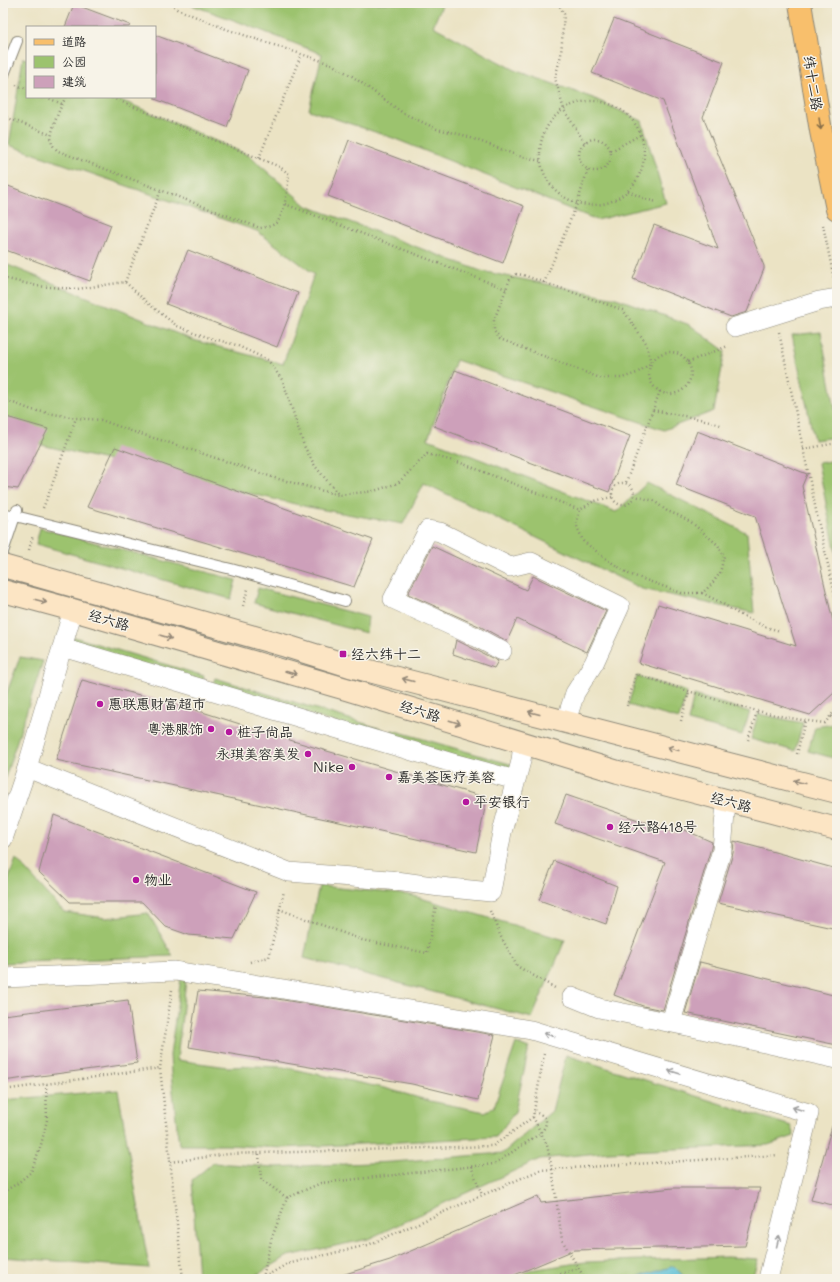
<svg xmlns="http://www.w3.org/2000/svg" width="840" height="1282" viewBox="0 0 840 1282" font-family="Mali,'LXGW WenKai TC',sans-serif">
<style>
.green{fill:#9cc36e;stroke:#64774c}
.water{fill:#58bfd5;stroke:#427580}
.building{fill:#cda0ba}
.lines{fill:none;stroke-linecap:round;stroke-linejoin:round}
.lane-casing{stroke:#8b8778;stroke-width:12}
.street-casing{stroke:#8b8778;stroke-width:20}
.secondary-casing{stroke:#8b8778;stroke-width:24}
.primary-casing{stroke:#8b8778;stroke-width:24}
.path{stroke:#8b8778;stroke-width:2.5;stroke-dasharray:1 3;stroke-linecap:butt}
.lane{stroke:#fff;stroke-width:10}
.street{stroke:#fff;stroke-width:19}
.secondary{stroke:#fce5c4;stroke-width:22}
.primary{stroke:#f8bf6c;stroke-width:22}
.oneway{stroke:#876e48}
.oneway2{stroke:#948878}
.oneway3{stroke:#a0a0a0}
.poi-dot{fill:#b5179e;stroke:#f7f3e8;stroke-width:1.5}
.labels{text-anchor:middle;stroke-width:3;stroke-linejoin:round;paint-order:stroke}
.street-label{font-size:14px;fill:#2b2b2b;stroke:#f7f3e8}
.poi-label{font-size:14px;fill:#2b2b2b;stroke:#f7f3e8;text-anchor:start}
</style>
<rect width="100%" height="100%" fill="#f7f3e8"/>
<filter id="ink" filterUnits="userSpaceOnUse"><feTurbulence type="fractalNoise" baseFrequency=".025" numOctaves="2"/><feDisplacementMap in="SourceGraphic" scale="8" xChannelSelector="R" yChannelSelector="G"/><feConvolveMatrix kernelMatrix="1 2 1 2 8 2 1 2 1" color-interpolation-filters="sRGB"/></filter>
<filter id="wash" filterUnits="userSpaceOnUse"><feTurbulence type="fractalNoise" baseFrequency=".012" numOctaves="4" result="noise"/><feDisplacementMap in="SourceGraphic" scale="16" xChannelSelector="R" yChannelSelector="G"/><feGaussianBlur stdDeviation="0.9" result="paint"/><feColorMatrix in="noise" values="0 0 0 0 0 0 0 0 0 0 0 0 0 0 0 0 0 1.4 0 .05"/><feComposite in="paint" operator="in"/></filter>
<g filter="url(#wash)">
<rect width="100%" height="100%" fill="#ebe3c4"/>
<path class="green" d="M 186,3 L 443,3 L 433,26 L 514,70 L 593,98 L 642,121 L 666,203 L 597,220 L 393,138 L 309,110 L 322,54 L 239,22 Z
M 23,58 L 27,59 L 27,97 L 114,97 L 248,155 L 307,206 L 481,271 L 616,298 L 690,325 L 725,351 L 714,411 L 664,430 L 456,360 L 428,439 L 616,512 L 647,483 L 747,533 L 754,613 L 642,589 L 424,483 L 403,524 L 308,507 L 3,436 L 3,263 L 193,340 L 283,364 L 314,274 L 257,231 L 9,145 Z
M 821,332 L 837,420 L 837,437 L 814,440 L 792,335 Z
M 837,460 L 837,559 L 818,463 Z
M 40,528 L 236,580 L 231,599 L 36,544 Z
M 258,588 L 368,617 L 366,633 L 254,603 Z
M 74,637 L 204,676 L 202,684 L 72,644 Z
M 20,657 L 43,661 L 3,784 L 3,703 Z
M 637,676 L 687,692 L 679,719 L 628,705 Z
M 215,678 L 382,729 L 380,736 L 212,686 Z
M 694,695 L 750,712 L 742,735 L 688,721 Z
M 758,714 L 803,723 L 795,751 L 751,739 Z
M 837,720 L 837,759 L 808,751 L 815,727 L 834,724 Z
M 392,730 L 513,765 L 510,775 L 391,740 Z
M 16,859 L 64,912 L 106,918 L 148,913 L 173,956 L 3,963 L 3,894 Z
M 319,886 L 410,895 L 565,940 L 532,1018 L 304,958 Z
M 181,978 L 186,980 L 177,1060 L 228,1067 L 253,1066 L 283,1067 L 384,1088 L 430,1101 L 485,1112 L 494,1107 L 516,1043 L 529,1048 L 515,1112 L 496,1137 L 283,1148 L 226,1145 L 179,1145 L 171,1074 L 170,1055 Z
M 566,1055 L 791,1126 L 794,1136 L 768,1145 L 608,1152 L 540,1159 L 442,1204 L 368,1239 L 288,1256 L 250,1279 L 198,1279 L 192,1180 L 213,1163 L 275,1167 L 393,1162 L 503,1153 L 552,1111 Z
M 118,1090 L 149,1268 L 3,1257 L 3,1100 Z
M 727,1257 L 758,1259 L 752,1279 L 516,1279 L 530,1270 L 585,1262 Z"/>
<path class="water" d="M 674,1266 L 686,1279 L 631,1279 Z"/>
<g id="blocks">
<path class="building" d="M 74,4 L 130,25 L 129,27 L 65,27 Z
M 614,19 L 724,62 L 703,117 L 764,266 L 764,269 L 747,312 L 731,317 L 633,279 L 654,225 L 718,249 L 663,101 L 592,73 Z
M 155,35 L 248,70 L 227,127 L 155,99 Z
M 349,140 L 524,206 L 503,263 L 328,196 Z
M 3,184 L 111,225 L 90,281 L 3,249 Z
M 188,250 L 298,293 L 277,347 L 166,304 Z
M 455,370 L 630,436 L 609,492 L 434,426 Z
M 3,416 L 48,429 L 18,489 L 3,487 Z
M 697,431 L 807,474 L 802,486 L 837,639 L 837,681 L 834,693 L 810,715 L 639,663 L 658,604 L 796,646 L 755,516 L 676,485 Z
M 115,447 L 373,540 L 354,587 L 87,507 Z
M 432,546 L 526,590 L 533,576 L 606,611 L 587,652 L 517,619 L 507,641 L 481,627 L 408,594 Z
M 456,640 L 498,661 L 494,668 L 453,654 Z
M 82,680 L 193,709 L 293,741 L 487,798 L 476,852 L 56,760 Z
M 566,795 L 676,833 L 678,827 L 712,842 L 711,848 L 663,1010 L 643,1006 L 614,995 L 665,862 L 555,824 Z
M 54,815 L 256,892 L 234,939 L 189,935 L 166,927 L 142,902 L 70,902 L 39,872 Z
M 734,841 L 837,869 L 837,929 L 718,903 L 733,853 Z
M 554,861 L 617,886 L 606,924 L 539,900 Z
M 700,962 L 837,996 L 837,1045 L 685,1013 Z
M 198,991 L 265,997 L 495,1035 L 478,1100 L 412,1084 L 189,1047 Z
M 128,1000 L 137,1063 L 3,1081 L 3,1015 Z
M 832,1126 L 837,1126 L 837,1206 L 811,1200 Z
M 673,1188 L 760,1188 L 745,1246 L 574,1250 L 505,1279 L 342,1279 L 342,1275 L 390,1260 L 538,1196 L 541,1203 Z"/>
</g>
</g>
<g filter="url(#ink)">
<use href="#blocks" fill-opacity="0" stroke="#8b8778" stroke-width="1"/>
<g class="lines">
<defs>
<path id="lane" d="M 3,77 L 17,41
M 3,513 L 231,569 L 345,601
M 3,552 L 17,510"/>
<path id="street" d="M 735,327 L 819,301 L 837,298
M 62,647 L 456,764 L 516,780
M 502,651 L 476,637 L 393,599 L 428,530 L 440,532 L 510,567 L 531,562 L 620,606 L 594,663 L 575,693 L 566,721
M 27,768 L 289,872 L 389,880 L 440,887 L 491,892 L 502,832 L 521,761 L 523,743
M 3,839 L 27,768 L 73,610
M 3,978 L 175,971 L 531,1030 L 809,1113 L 768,1279
M 572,997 L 599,1008 L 692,1027 L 837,1059
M 671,1022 L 722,850 L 725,814 L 728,801"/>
<path id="secondary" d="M 3,566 L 286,646 L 350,666 L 837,792
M 3,591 L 73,610 L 346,689 L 618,772 L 837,829"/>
<path id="primary" d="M 800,3 L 821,131 L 837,209"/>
</defs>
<use href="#lane" class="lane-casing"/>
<use href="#street" class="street-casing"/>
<use href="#secondary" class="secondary-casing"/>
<use href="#primary" class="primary-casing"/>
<path class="path" d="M 171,3 L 177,9 L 226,29 L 331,64 L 352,76 L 403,113 L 437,129 L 463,135 L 519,156 L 541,161
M 558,3 L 564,14 L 561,55 L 555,78 L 564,110 L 585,143
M 16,85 L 27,89
M 46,97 L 62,104
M 66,97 C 61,105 48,134 52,144 C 53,146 56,149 58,151 L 260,228 C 267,227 274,226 278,221 C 285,211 288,186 289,174 L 280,167 L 110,97
M540 153a52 52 0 1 1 104 0a52 52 0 1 1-104 0Z
M 3,116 L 51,135
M579 155a16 16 0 1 1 32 0a16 16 0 1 1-32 0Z
M 611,151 L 640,135
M 259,158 L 301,55
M 628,191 L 645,199 L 657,202
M 285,204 L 506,289
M 823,225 L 834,279
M 516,274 L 523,275 L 623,310 L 646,343 L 651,363 L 637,373 L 622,378 L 600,378 L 500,339 L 494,331 L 494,320 L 510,279 Z
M 3,278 L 37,286 L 77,289 L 125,282 L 149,304 L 177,326 L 207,337 L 236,345 L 268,360 L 283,381 L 304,446 L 315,466 L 338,494
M 125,282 L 161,190
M 544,283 L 577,204 L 588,169
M 779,332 L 818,520 L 837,605
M649 373a21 21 0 1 1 42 0a21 21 0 1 1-42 0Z
M 688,362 L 728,346
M 3,399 L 32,410 L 76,418 L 101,420 L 134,432 L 180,446 L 275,478 L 338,495 L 374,491 L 398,483 L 427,454 L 461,463 L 580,510
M 653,410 L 710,421 L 723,426
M 803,449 L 837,443
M 626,482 L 660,391
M612 494a11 11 0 1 1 22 0a11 11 0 1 1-22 0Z
M 612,497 L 594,501 L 580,510 L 576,524 L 583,541 L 605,558 L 629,574 L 682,593 L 702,593 L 711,585 L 720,573 L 724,556 L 718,545 L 692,523 L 680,516 L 667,511 L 654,501 L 635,496
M 43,508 L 51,488 L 76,418
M 29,550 L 33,535
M 702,593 L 720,602 L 737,613 L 766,627 L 780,631
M 243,606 L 248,589
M 627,706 L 636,674 C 698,694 759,716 825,723 L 837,708
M 831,716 L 837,721
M 681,721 L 689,691
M 748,740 L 757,712
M 797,754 L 805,720
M 279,909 L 362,940 L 427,953 L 436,905
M 490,911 L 500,935 L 517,966 L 555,988
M 250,962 L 269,957 L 284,891
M 172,990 L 160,1068 L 183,1279
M 3,1090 L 160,1068
M 533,1117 L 547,1145 L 552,1169 L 562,1240 L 585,1279
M 259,1154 L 261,1179 L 287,1198
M 170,1162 L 229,1154 L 493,1146 L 533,1117 L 544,1054
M 471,1166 L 482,1195
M 3,1192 L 18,1183 L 31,1172 L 41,1145 L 47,1120 L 46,1084
M 263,1278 L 271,1240 L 287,1198 L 321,1183 L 494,1164 L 541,1133 C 549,1122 548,1116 534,1112
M 261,1279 L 287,1264 L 368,1245 L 540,1170 L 778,1155
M 545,1279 L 579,1268"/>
<use href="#lane" class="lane"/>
<use href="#street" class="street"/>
<use href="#secondary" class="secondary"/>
<use href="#primary" class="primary"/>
</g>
<defs><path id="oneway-shaft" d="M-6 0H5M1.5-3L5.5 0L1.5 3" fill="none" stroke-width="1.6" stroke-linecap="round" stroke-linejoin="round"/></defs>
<use class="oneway" href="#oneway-shaft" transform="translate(820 124) rotate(81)"/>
<g class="oneway2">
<use href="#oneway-shaft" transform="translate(41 601) rotate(15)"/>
<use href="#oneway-shaft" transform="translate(166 637) rotate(16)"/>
<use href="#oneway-shaft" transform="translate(291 673) rotate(16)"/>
<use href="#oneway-shaft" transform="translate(408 680) rotate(-165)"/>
<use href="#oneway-shaft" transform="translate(534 713) rotate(-165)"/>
<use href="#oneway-shaft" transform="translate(455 722) rotate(17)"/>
<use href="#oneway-shaft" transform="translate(673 749) rotate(-165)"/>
<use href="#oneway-shaft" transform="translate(799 782) rotate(-165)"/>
</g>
<g class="oneway3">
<use href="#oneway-shaft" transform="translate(549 1035) rotate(-163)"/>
<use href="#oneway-shaft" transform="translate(674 1072) rotate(-163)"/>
<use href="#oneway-shaft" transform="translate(798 1109) rotate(-163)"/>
<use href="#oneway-shaft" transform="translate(778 1241) rotate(-76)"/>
</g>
</g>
<g class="poi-dot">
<rect x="339" y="650" width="8" height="8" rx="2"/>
<circle cx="100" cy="704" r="4"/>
<circle cx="211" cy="729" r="4"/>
<circle cx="229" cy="732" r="4"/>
<circle cx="308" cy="754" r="4"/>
<circle cx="352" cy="767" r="4"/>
<circle cx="389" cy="777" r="4"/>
<circle cx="466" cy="802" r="4"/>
<circle cx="610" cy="827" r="4"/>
<circle cx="136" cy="880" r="4"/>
</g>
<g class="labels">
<g class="street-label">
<text transform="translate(813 83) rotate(81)" y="5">纬十二路</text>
<text transform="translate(109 620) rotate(16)" y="5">经六路</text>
<text transform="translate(420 711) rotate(17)" y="5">经六路</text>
<text transform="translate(731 802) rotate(15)" y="5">经六路</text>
</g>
<g class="poi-label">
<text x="351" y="659">经六纬十二</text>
<text x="108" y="709">惠联惠财富超市</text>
<text x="203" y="734" text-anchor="end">粤港服饰</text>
<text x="237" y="737">桩子尚品</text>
<text x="300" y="759" text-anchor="end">永琪美容美发</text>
<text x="344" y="772" text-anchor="end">Nike</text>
<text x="397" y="782">嘉美荟医疗美容</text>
<text x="474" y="807">平安银行</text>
<text x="618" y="832">经六路418号</text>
<text x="144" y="885">物业</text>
</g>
</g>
<rect width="840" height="1282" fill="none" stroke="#f7f3e8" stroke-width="16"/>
<rect x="26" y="26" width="130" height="72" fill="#f7f3e8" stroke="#a5a39c"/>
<rect x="34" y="39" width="20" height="6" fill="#f8bf6c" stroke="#a5a39c"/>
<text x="62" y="46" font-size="12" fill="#2b2b2b">道路</text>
<rect x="34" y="56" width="20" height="12" fill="#9cc36e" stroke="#a5a39c"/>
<text x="62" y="66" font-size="12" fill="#2b2b2b">公园</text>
<rect x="34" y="76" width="20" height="12" fill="#cda0ba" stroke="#a5a39c"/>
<text x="62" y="86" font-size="12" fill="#2b2b2b">建筑</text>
</svg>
